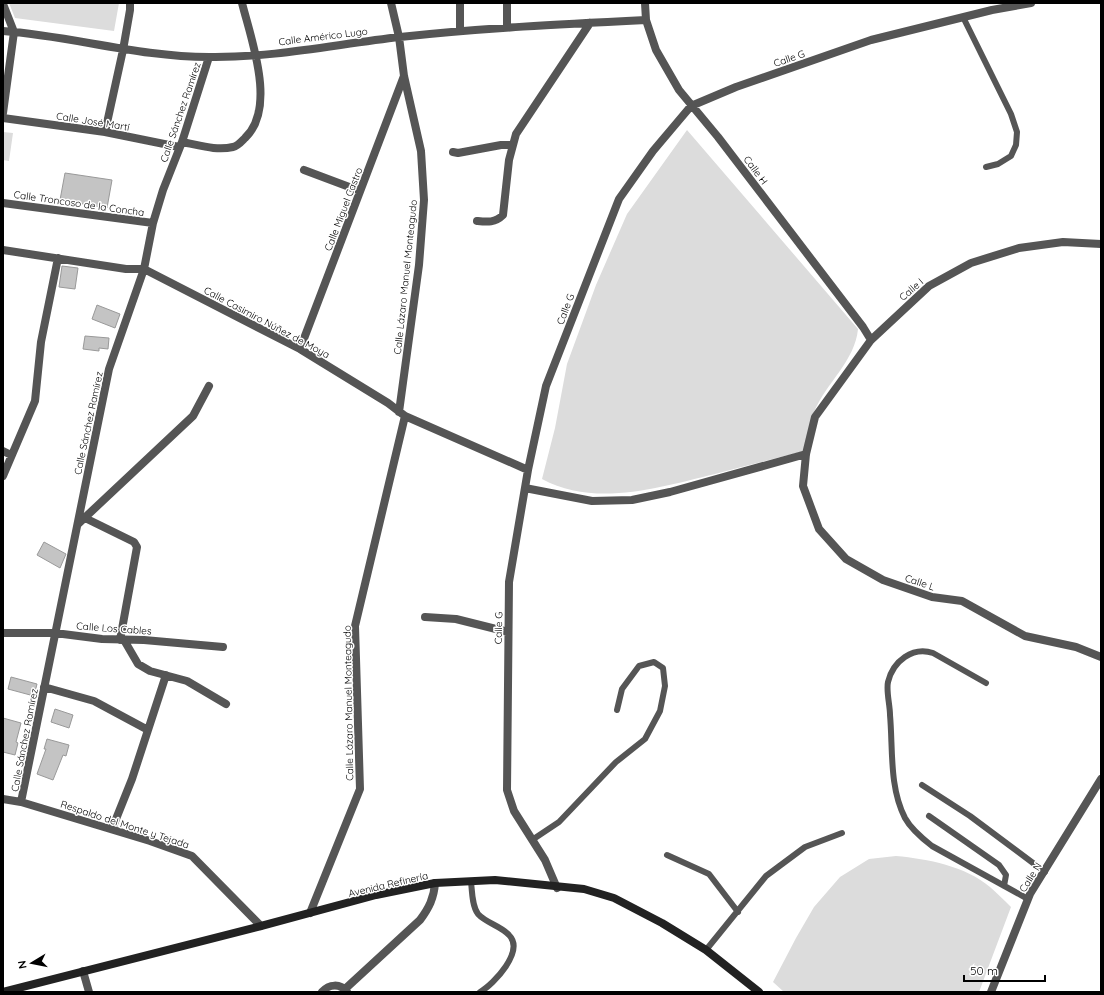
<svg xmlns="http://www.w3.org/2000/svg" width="1104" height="995" viewBox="0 0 1104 995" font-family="Quicksand,sans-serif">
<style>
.green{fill:#dcdcdc}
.building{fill:#c4c4c4;stroke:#999}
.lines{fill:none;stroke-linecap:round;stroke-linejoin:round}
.lane{stroke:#555;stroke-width:6}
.street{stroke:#555;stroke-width:8}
.secondary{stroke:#222;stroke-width:8}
.labels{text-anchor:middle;stroke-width:3;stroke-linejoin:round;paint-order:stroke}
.street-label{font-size:10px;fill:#000;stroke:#fff}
</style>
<rect width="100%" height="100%" fill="#fff"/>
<path class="green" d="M 9,3 L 119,3 L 114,31 L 15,18 Z
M 687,130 L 858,329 C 855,361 826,383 814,412 C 809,424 807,439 804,451 C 774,459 745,466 715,474 C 661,487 595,508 542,479 L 555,428 L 567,364 L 596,285 L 627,214 Z
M 3,132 L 13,133 L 9,161 L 3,160 Z
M 896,856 C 928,859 965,866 990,887 C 997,893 1004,900 1011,907 L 979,992 L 784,992 L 773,982 L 796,938 L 814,907 L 840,877 L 869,859 Z"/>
<path class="building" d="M 65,173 L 112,180 L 107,208 L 60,200 Z
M 62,266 L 78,268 L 75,289 L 59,287 Z
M 97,305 L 120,314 L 115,328 L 92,319 Z
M 85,336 L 109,338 L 108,349 L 99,348 L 99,351 L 83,349 Z
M 44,542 L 66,554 L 60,568 L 37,555 Z
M 11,677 L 37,684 L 34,696 L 8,689 Z
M 55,709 L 73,715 L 69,728 L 51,722 Z
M 3,718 L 21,723 L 16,742 L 18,743 L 15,755 L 3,752 Z
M 47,739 L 69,745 L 66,756 L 63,755 L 53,780 L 37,774 L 46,749 L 44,749 Z"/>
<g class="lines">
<path class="lane" d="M 963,17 L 1011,114 L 1017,132 L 1016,145 L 1011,156 L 998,164 L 986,167
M 986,683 L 933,653 C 913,646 893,661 888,682 C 886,691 890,705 890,715 C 893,748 889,787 905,818 C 911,829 923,839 932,846 L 1028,899
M 922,785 L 970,816 L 1045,872
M 929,816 L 999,865 L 1006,875 L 1004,886
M 532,840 L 559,822 L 616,762 L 645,739 L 660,711 L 665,686 L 663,668 L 654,662 L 639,666 L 622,689 L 617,710
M 667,855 L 709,874 L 738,912
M 471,881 C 472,891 472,906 478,914 C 486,923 501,926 509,935 C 525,951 494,984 480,992
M 706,950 L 766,876 L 805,847 L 842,833"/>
<path class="street" d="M 391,3 L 399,37 L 404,76 L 421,151 L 424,200 L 419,265 L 399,412
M 460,3 L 460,31
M 645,3 L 646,20 L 656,50 L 679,90 L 718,137 L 863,327 L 871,340
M 3,4 L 14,32 L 3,113
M 507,27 L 507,3
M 3,31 C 72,36 139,57 209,57 C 273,58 337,44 400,37 C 482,28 564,24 646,20
M 3,118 L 105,132 L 179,147
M 105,132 L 123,50 L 130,10 L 130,3
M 182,142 C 199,145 216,151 233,147 C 238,146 242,141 245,138 C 277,108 251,39 242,3
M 453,152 L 458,153 L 501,145 L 512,145
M 304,170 L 360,191
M 3,203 L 153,223
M 477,221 C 487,222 495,223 503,215 L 509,160 L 516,134 L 590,23
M 1101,244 L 1063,242 L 1019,248 L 971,263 L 929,286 L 871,340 L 815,417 L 806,454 L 803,486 L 819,529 L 846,559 L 883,580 L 932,597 L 962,601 L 1025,636 L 1076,647 L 1101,657
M 3,250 L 126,269 L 144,269 L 300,349 L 388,403 L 405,416 L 528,470
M 300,349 L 404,76
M 3,451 L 11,455
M 3,476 L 35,401 L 41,342 L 58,258
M 525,488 L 592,501 L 632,500 L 670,492 L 806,454
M 83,517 L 134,542 L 137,547 L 120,640
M 78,524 L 193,416 L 209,386
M 425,617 L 456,619 L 508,632
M 3,633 L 55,633 L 102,639 L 144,640 L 223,647
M 124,640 L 138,664 L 150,671 L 187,681 L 226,704
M 44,687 L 94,701 L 148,730
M 3,799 L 21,802 L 150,841 L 192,856 L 261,926
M 21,802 L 109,369 L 144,269 L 153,223 L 163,190 L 182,142 L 209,57
M 112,829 L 132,779 L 166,675
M 557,888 L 545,860 L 514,811 L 507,790 L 509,582 L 528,470 L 546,386 L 619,199 L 653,151 L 691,106 L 736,87 L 871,40 L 992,10 L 1031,3
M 310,913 L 360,789 L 355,626 L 405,416
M 83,971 L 89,992
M 345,989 L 420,920 C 429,908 434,898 435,883
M 322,992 C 329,984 340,983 347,992
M 991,992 L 1030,894 L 1101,779"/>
<path class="secondary" d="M 3,992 L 261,926 L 376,895 L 435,883 L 495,880 L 584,889 L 614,898 L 662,923 L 706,950 L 759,992"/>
</g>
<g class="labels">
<g class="street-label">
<text transform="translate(323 36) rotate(-7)" y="4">Calle Américo Lugo</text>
<text transform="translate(789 58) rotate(-19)" y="4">Calle G</text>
<text transform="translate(180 112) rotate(-71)" y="4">Calle Sánchez Ramírez</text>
<text transform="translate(93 121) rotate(9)" y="4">Calle José Martí</text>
<text transform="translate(756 170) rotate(53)" y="4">Calle H</text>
<text transform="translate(79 203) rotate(8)" y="4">Calle Troncoso de la Concha</text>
<text transform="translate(343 209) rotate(-69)" y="4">Calle Miguel Castro</text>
<text transform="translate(405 277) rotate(-84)" y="4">Calle Lázaro Manuel Monteagudo</text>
<text transform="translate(911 289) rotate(-41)" y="4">Calle I</text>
<text transform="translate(565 309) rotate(-69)" y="4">Calle G</text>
<text transform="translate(267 322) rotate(28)" y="4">Calle Casimiro Núñez de Moya</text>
<text transform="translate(88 423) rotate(-78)" y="4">Calle Sánchez Ramírez</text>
<text transform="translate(920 582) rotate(18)" y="4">Calle L</text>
<text transform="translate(114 628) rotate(4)" y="4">Calle Los Cables</text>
<text transform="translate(498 628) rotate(-89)" y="4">Calle G</text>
<text transform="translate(348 703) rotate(-91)" y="4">Calle Lázaro Manuel Monteagudo</text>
<text transform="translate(24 740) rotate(-79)" y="4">Calle Sánchez Ramírez</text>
<text transform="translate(125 824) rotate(18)" y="4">Respaldo del Monte y Tejada</text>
<text transform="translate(1030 877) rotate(-58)" y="4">Calle N</text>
<text transform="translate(388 884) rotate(-13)" y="4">Avenida Refinería</text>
</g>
</g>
<rect width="1104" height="995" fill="none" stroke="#000000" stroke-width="8"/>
<g transform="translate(32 963) rotate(260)" stroke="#ffffff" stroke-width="3" paint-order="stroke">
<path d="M0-3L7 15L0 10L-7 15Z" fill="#000000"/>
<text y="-6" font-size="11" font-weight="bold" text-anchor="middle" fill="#000000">N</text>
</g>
<path d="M964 975v6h81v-6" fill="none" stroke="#000000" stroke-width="2"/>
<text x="970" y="975" font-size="12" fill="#000000" stroke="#ffffff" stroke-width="3" paint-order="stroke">50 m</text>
</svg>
